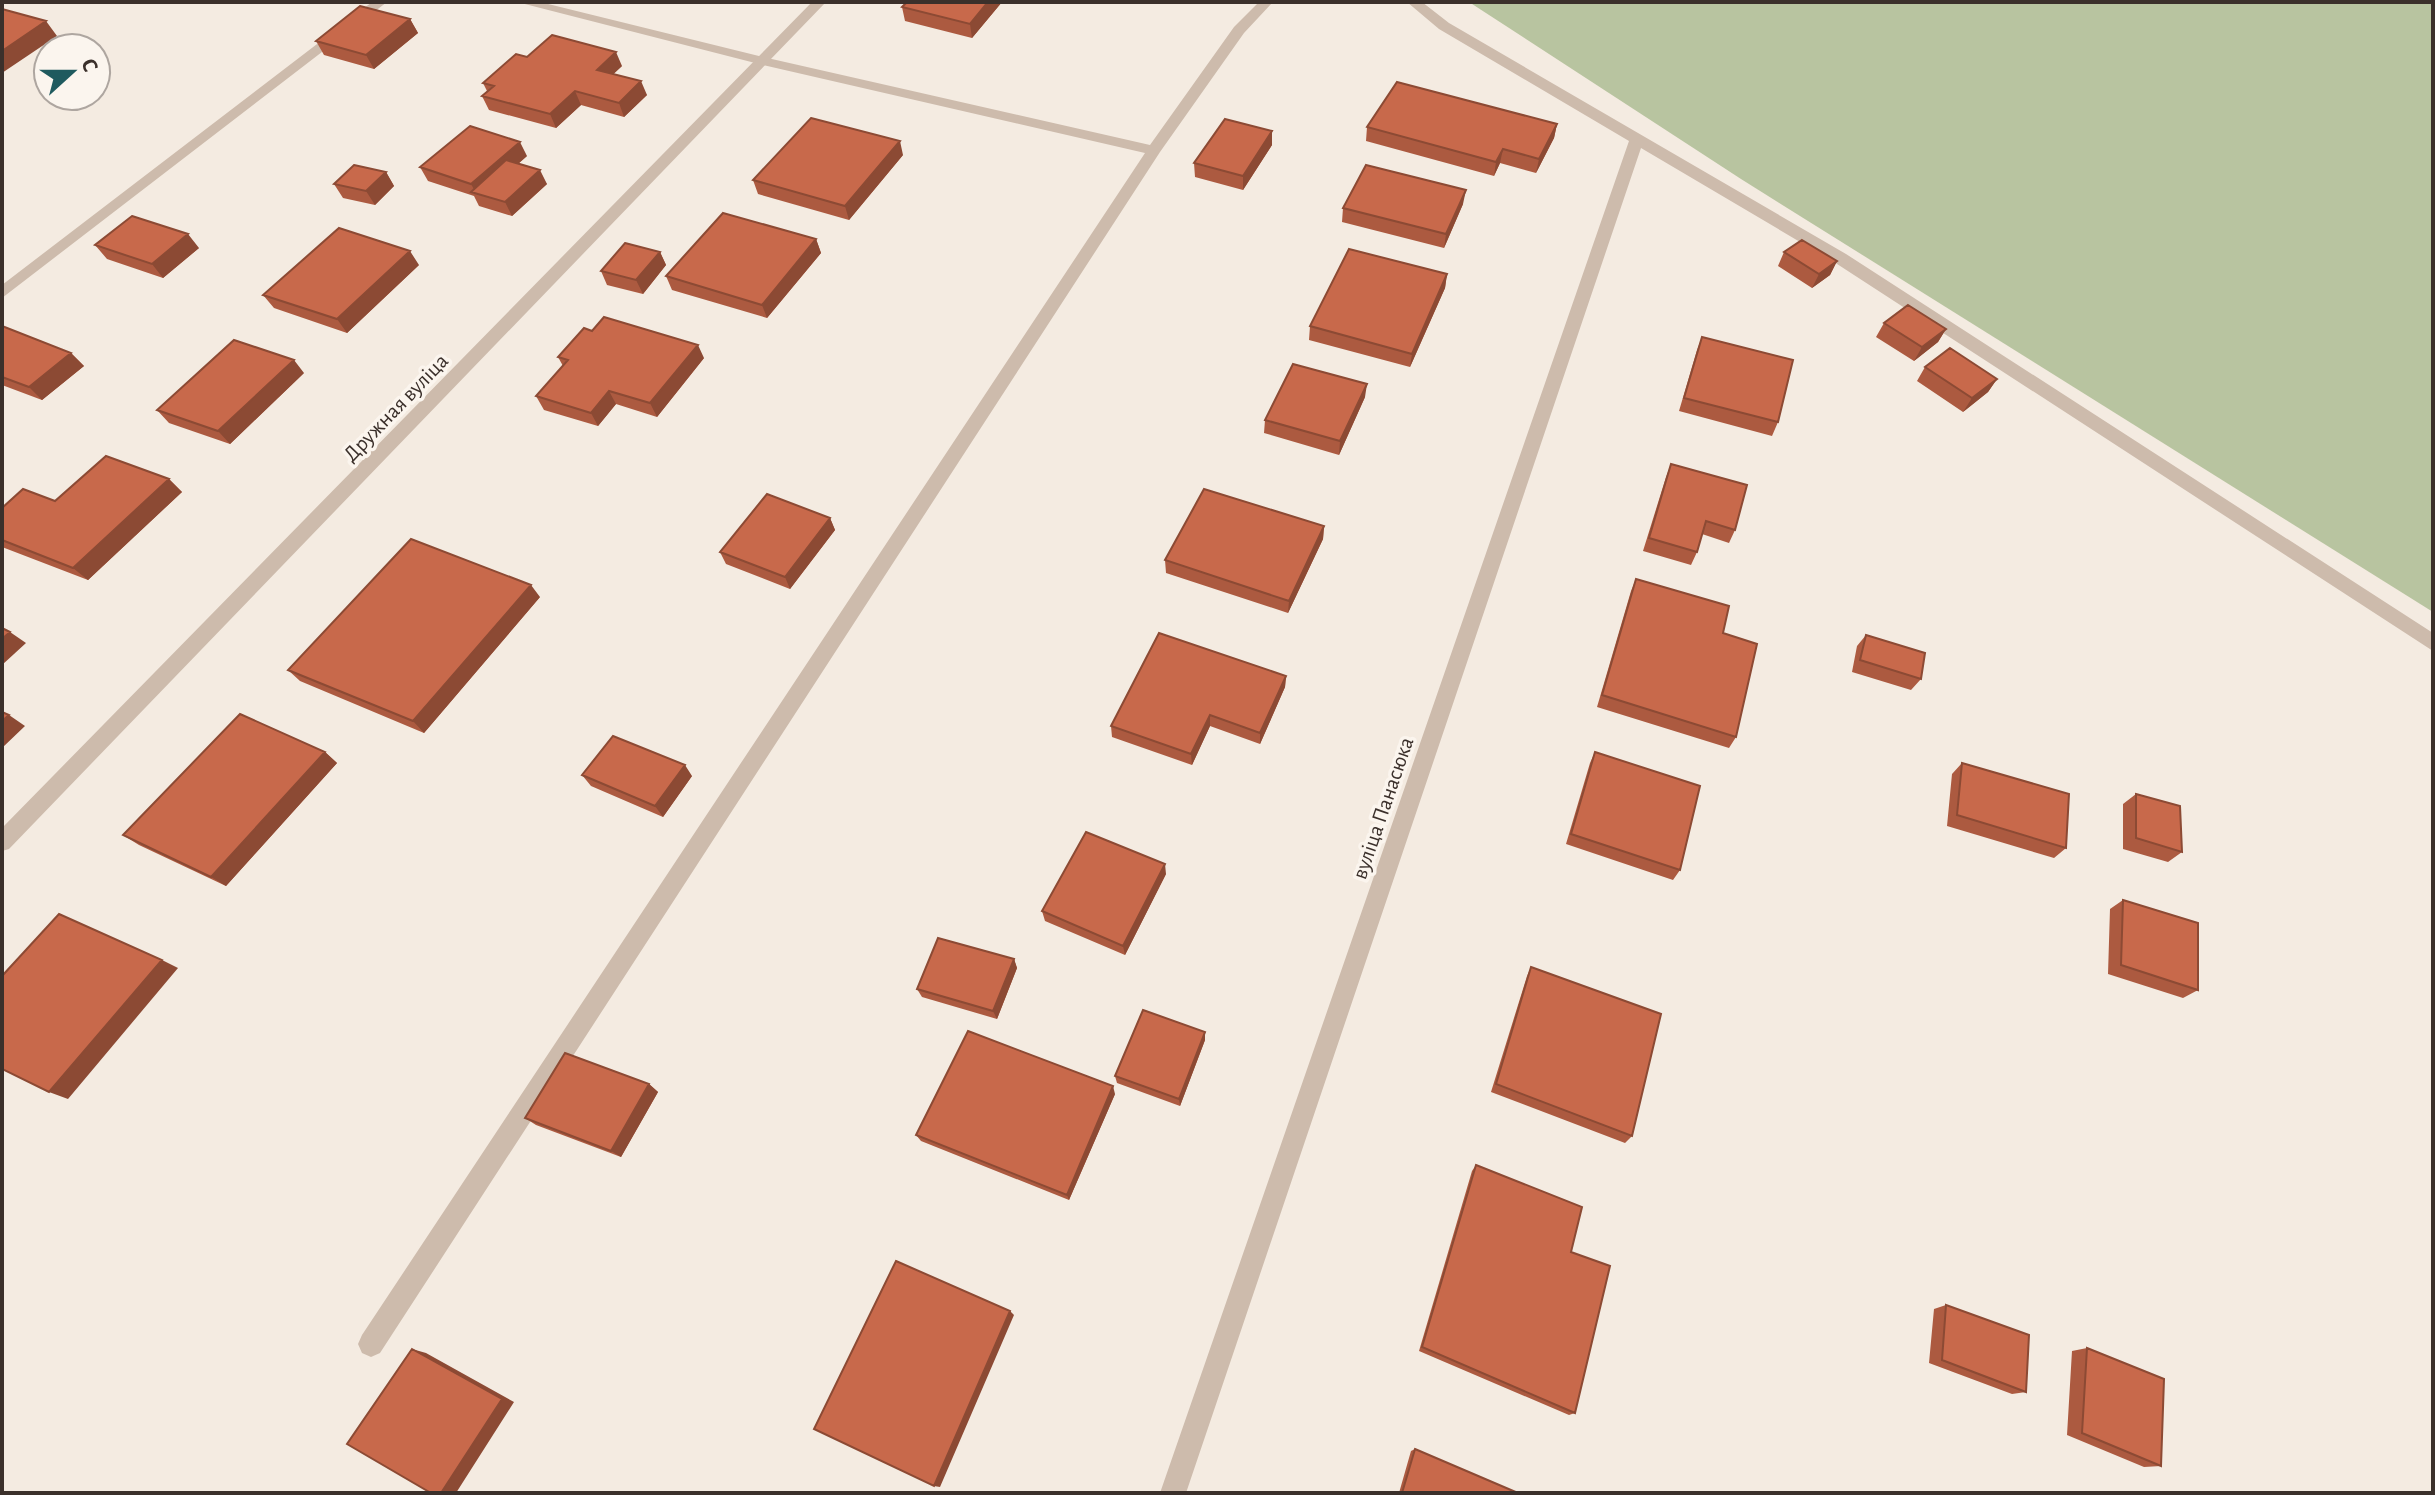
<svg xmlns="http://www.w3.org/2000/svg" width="2435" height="1495" viewBox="0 0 2435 1495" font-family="'Alegreya Sans',sans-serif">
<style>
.green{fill:#b8c4a0}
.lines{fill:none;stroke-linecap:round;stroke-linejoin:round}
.service{fill:#cdbbac;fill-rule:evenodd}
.minor{fill:#cdbbac;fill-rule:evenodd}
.wall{fill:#ac5a40}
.shaded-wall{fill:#8c4a34}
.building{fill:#c8694b;stroke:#8c4a34;stroke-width:2}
.labels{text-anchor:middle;stroke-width:7;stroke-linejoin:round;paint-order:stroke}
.street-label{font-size:22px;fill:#3b302b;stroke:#fbf5ee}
</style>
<rect width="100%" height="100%" fill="#f4ebe1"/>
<path class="green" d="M 1469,2 L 2433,2 L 2433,612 L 1741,179 Z"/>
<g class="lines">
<path class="service" d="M 372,2 L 387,2 L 2,298 L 2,285 Z
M 517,2 L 540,2 L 763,57 L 1150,145 L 1234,27 L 1259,2 L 1273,2 L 1244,33 L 1160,152 L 380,1353 L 371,1357 L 362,1353 L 358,1344 L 362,1335 L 1145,153 L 763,65 Z"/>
<path class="minor" d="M 812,2 L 826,2 L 9,849 L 2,851 L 2,828 Z
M 1407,2 L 1422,2 L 1449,23 L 1846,254 L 2433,633 L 2433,651 L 1834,262 L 1641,148 L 1186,1493 L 1160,1493 L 1629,141 L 1439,29 Z"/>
</g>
<path class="wall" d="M 907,2 L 1002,2 L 972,38 L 905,21 L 902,7 Z
M 410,19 L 418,33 L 374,69 L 324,55 L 316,41 Z
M 622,66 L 613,74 L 647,95 L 624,117 L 581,105 L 556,128 L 489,110 L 482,96 L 487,91 L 483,83 Z
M 1557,124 L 1554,138 L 1536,173 L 1500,163 L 1494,176 L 1366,141 L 1367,127 Z
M 1272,131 L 1272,145 L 1243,190 L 1195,177 L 1194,163 Z
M 903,155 L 849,220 L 758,194 L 753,180 Z
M 527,156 L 518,164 L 547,184 L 512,216 L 479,206 L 474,196 L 428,181 L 420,167 Z
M 386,172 L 394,186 L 375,205 L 343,198 L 334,184 Z
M 1463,204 L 1444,248 L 1342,222 L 1343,208 Z
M 816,239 L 821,253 L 767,318 L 672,290 L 666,276 Z
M 95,245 L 199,248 L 163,278 L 107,259 Z
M 660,252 L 666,265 L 643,294 L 607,285 L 601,271 Z
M 1784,252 L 1837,261 L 1830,275 L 1812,288 L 1778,266 Z
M 419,265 L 347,333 L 274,308 L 263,295 Z
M 1447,274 L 1445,288 L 1410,367 L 1309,340 L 1310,326 Z
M 1884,323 L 1946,329 L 1938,342 L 1914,361 L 1876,337 Z
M 2,326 L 71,353 L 84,366 L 42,400 L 2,385 Z
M 1702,337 L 1778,422 L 1772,436 L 1679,411 L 1697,350 Z
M 558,357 L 704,358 L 657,417 L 616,404 L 598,426 L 544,410 L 536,396 L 563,366 Z
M 1925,367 L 1997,379 L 1988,392 L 1963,412 L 1917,381 Z
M 304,373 L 230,444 L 169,423 L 157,410 Z
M 1365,397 L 1339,455 L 1264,433 L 1265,420 Z
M 1671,464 L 1735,530 L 1729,543 L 1702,534 L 1697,552 L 1691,565 L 1643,551 L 1666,477 Z
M 169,479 L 182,492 L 88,580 L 2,547 L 2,508 L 55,501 Z
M 830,518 L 835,530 L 790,589 L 726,564 L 720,552 Z
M 1324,526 L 1323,539 L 1288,613 L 1166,573 L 1165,560 Z
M 1636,579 L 1723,633 L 1736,737 L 1729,748 L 1597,707 L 1631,591 Z
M 540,597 L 424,733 L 300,681 L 288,670 Z
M 1866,635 L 1921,679 L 1911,690 L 1852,672 L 1857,646 Z
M 1286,676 L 1285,687 L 1260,744 L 1210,726 L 1192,765 L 1112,737 L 1111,726 Z
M 325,752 L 337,763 L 226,886 L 139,845 L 123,835 Z
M 1595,752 L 1680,870 L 1673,880 L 1566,844 L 1590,763 Z
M 1962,763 L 2066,848 L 2054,858 L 1947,826 L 1952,774 Z
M 582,775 L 692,776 L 663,817 L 591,786 Z
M 2136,794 L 2182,852 L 2168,862 L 2123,849 L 2123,804 Z
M 1166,874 L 1125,955 L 1045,921 L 1042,911 Z
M 2123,900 L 2198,990 L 2183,998 L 2108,974 L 2110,909 Z
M 1014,959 L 1017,968 L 997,1019 L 922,997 L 917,989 Z
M 1531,967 L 1632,1136 L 1625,1143 L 1491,1092 L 1527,976 Z
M 1205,1032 L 1205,1040 L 1180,1106 L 1117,1083 L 1115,1076 Z
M 649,1084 L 658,1092 L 621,1157 L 536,1125 L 525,1118 Z
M 1115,1094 L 1069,1200 L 921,1141 L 916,1135 Z
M 1476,1165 L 1575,1413 L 1569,1415 L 1419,1351 L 1472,1171 Z
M 1946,1305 L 2026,1392 L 2012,1394 L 1929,1363 L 1934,1309 Z
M 2087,1348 L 2161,1466 L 2144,1467 L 2067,1435 L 2072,1351 Z
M 1415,1449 L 1518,1493 L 1399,1493 L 1411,1451 Z"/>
<path class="shaded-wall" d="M 988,2 L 1002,2 L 972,38 L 970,24 Z
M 410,19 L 418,33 L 374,69 L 366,55 Z
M 46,21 L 57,36 L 2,73 L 2,51 Z
M 616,52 L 622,66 L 603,84 L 597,70 Z
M 641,81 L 647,95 L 624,117 L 619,103 Z
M 575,91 L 581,105 L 556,128 L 550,114 Z
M 1557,124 L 1554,138 L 1536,173 L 1539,159 Z
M 1272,131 L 1272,145 L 1243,190 L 1243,176 Z
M 900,141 L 903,155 L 849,220 L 845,206 Z
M 520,142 L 527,156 L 482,195 L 476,193 L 471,184 Z
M 1503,149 L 1500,163 L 1494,176 L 1496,162 Z
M 540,170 L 547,184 L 512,216 L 505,202 Z
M 386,172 L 394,186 L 375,205 L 366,191 Z
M 1466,190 L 1463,204 L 1444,248 L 1446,234 Z
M 188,234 L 199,248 L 163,278 L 152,264 Z
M 816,239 L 821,253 L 767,318 L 762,305 Z
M 410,251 L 419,265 L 347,333 L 337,319 Z
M 660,252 L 666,265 L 643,294 L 636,280 Z
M 1837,261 L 1830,275 L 1812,288 L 1819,274 Z
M 1447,274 L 1445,288 L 1410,367 L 1412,354 Z
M 1946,329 L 1938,342 L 1914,361 L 1922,347 Z
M 698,345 L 704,358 L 657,417 L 650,403 Z
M 71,353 L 84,366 L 42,400 L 29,387 Z
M 294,360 L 304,373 L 230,444 L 218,431 Z
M 1997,379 L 1988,392 L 1963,412 L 1972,398 Z
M 1367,384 L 1365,397 L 1339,455 L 1340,441 Z
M 609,391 L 616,404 L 598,426 L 591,413 Z
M 169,479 L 182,492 L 88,580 L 73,568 Z
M 830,518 L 835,530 L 790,589 L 785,577 Z
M 1324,526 L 1323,539 L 1288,613 L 1289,601 Z
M 531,585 L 540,597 L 424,733 L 413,721 Z
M 10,632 L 26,643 L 2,665 L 2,639 Z
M 1286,676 L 1285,687 L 1260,744 L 1260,733 Z
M 9,715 L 25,726 L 2,748 L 2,721 Z
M 1210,715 L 1210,726 L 1192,765 L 1191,754 Z
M 325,752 L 337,763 L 226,886 L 211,877 Z
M 685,765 L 692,776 L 663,817 L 655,806 Z
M 1165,864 L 1166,874 L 1125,955 L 1123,946 Z
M 1014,959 L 1017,968 L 997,1019 L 993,1011 Z
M 162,960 L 178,968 L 68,1099 L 49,1092 Z
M 1205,1032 L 1205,1040 L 1180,1106 L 1179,1099 Z
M 649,1084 L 658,1092 L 621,1157 L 611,1151 Z
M 1113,1086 L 1115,1094 L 1069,1200 L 1067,1195 Z
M 1010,1311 L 1014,1315 L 940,1487 L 934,1486 Z
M 412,1349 L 426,1353 L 514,1402 L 456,1493 L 441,1493 Z"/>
<path class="building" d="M 907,2 L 988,2 L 970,24 L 902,7 Z
M 360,6 L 410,19 L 366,55 L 316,41 Z
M 2,9 L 46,21 L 2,51 Z
M 552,35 L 616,52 L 597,70 L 641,81 L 619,103 L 575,91 L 550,114 L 482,96 L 494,86 L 483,83 L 516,54 L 527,57 Z
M 1397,82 L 1557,124 L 1539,159 L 1503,149 L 1496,162 L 1367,127 Z
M 811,118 L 900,141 L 845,206 L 753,180 Z
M 1225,119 L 1272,131 L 1243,176 L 1194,163 Z
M 470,126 L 520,142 L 471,184 L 420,167 Z
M 506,160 L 540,170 L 505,202 L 471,192 Z
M 354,165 L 386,172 L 366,191 L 334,184 Z
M 1366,165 L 1466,190 L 1446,234 L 1343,208 Z
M 723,213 L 816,239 L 762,305 L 666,276 Z
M 132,216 L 188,234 L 152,264 L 95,245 Z
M 339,228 L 410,251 L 337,319 L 263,295 Z
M 1802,240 L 1837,261 L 1819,274 L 1784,252 Z
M 625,243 L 660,252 L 636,280 L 601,271 Z
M 1349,249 L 1447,274 L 1412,354 L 1310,326 Z
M 1908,305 L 1946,329 L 1922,347 L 1884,323 Z
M 604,317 L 698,345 L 650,403 L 609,391 L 591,413 L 536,396 L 568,360 L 558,357 L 584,328 L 592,331 Z
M 2,326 L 71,353 L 29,387 L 2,377 Z
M 1702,337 L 1793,360 L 1778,422 L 1684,398 Z
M 234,340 L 294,360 L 218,431 L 157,410 Z
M 1950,348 L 1997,379 L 1972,398 L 1925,367 Z
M 1293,364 L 1367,384 L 1340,441 L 1265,420 Z
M 106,456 L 169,479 L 73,568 L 2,540 L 2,508 L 23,489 L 55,501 Z
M 1671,464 L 1747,485 L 1735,530 L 1706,521 L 1697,552 L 1649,538 Z
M 1204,489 L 1324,526 L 1289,601 L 1165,560 Z
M 767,494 L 830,518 L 785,577 L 720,552 Z
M 411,539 L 531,585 L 413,721 L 288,670 Z
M 1636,579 L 1729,606 L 1723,633 L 1757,644 L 1736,737 L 1602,695 Z
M 2,628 L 10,632 L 2,639 Z
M 1159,633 L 1286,676 L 1260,733 L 1210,715 L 1191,754 L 1111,726 Z
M 1866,635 L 1925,653 L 1921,679 L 1860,660 Z
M 2,712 L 9,715 L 2,721 Z
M 240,714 L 325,752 L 211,877 L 123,835 Z
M 613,736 L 685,765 L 655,806 L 582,775 Z
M 1595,752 L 1700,786 L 1680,870 L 1571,834 Z
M 1962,763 L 2069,794 L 2066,848 L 1957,815 Z
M 2136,794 L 2180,806 L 2182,852 L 2136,838 Z
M 1086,832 L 1165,864 L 1123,946 L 1042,911 Z
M 2123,900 L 2198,923 L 2198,990 L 2121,965 Z
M 59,914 L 162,960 L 49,1092 L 2,1069 L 2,976 Z
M 938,938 L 1014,959 L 993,1011 L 917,989 Z
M 1531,967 L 1661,1014 L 1632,1136 L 1496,1084 Z
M 1143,1010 L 1205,1032 L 1179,1099 L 1115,1076 Z
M 968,1031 L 1113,1086 L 1067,1195 L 916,1135 Z
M 565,1053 L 649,1084 L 611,1151 L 525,1118 Z
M 1476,1165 L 1582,1207 L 1571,1252 L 1610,1266 L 1575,1413 L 1422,1347 Z
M 896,1261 L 1010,1311 L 934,1486 L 814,1429 Z
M 1946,1305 L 2029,1335 L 2026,1392 L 1942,1360 Z
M 2087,1348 L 2164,1379 L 2161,1466 L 2082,1433 Z
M 412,1349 L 502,1399 L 441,1493 L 431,1493 L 347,1444 Z
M 1415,1449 L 1518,1493 L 1402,1493 Z"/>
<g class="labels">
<g class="street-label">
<text transform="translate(395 407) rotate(-46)" y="8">Дружная вуліца</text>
<text transform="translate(1382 808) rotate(-71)" y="8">вуліца Панасюка</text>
</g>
</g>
<rect width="2435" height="1495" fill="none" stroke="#3b302b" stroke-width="8"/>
<g transform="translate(72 72) rotate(69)"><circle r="38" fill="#fbf5ee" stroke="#aea6a0" stroke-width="2"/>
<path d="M0-6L14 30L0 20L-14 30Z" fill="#1f5a5e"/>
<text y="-12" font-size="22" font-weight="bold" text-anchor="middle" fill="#3b302b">С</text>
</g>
</svg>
